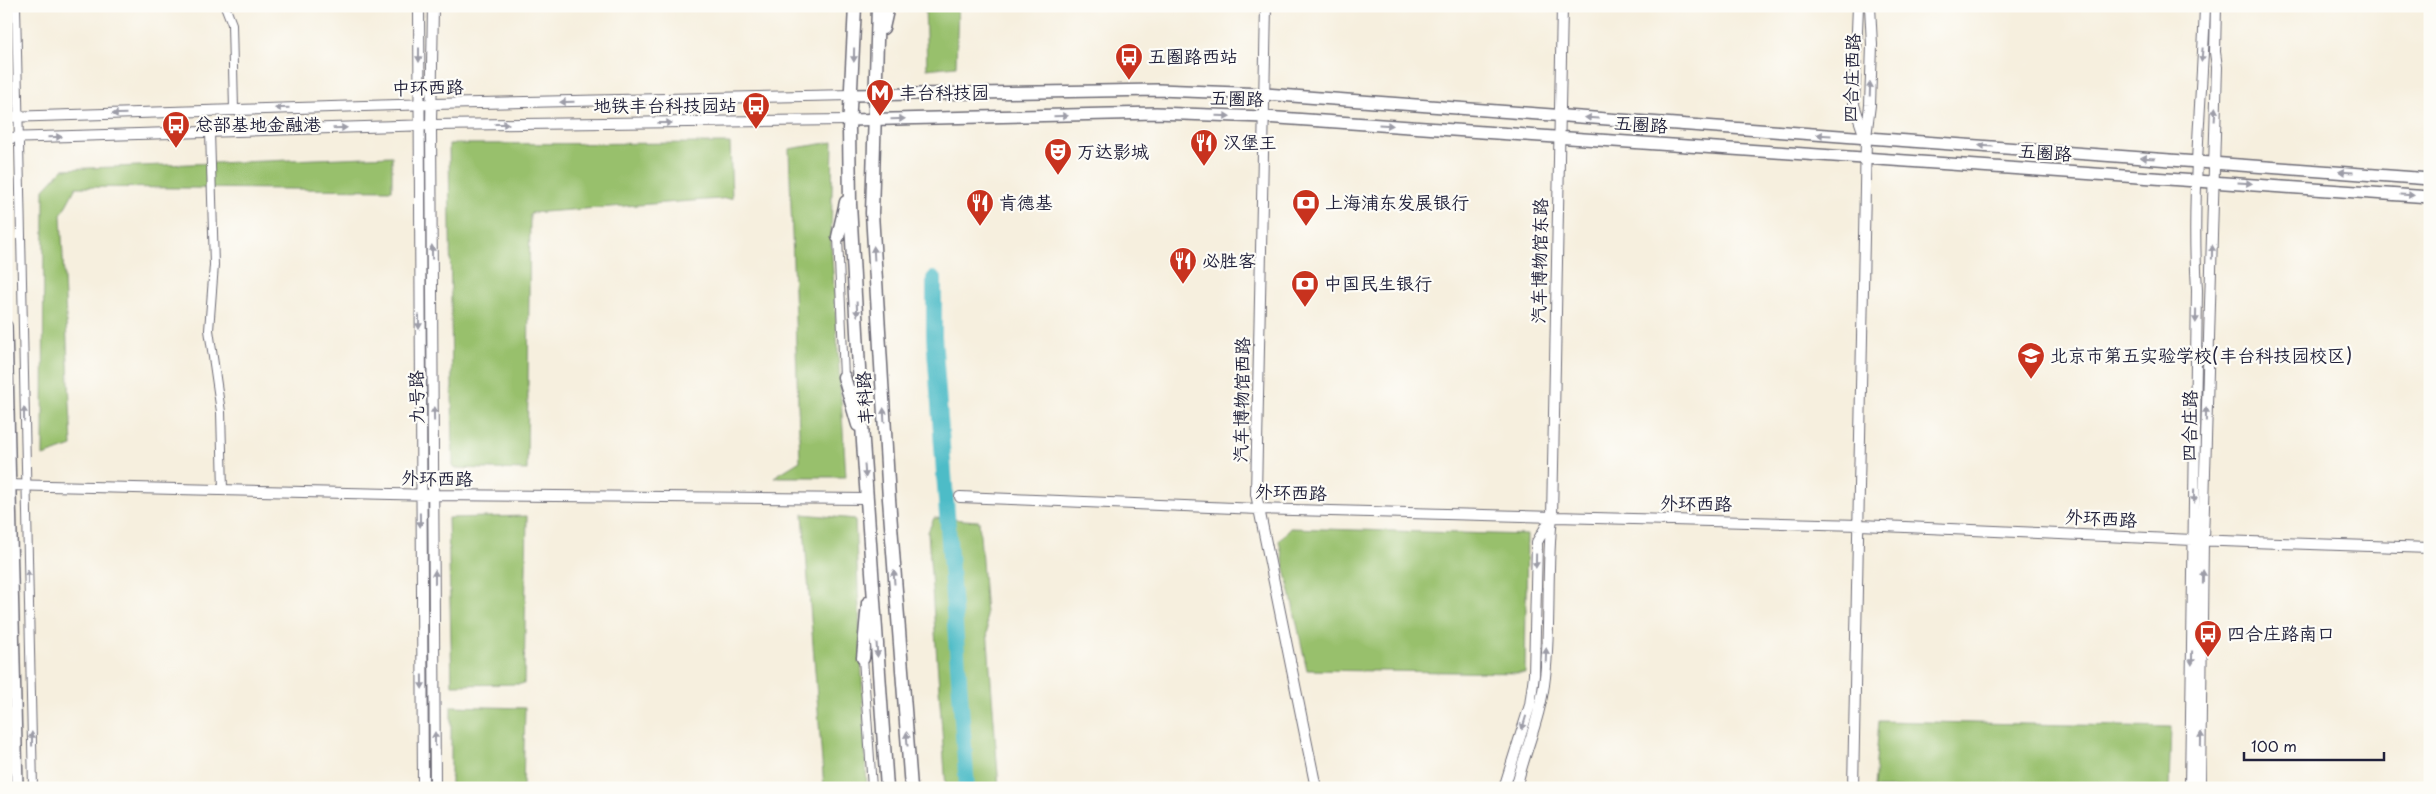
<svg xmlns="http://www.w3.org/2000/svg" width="2436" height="794" viewBox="0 0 2436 794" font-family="'Playpen Sans','LXGW WenKai TC',sans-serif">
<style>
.green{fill:#98c06c;stroke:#5d7154}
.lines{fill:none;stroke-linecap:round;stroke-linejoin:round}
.river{stroke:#4ebcc7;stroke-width:16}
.minor-casing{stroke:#6c6a74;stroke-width:10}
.tertiary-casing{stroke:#6c6a74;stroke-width:12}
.secondary-casing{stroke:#6c6a74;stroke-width:14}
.primary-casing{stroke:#6c6a74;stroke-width:15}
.minor{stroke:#fff;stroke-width:8}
.tertiary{stroke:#fff;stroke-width:10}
.secondary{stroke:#fff;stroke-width:11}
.primary{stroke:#fff;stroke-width:12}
.oneway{fill:#9c9ca7}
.labels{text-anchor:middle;stroke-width:4.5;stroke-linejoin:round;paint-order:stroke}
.poi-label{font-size:18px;fill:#22223b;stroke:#fdfcf7;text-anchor:start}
.street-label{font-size:18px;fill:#22223b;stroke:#fdfcf7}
</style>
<rect width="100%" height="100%" fill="#fdfcf7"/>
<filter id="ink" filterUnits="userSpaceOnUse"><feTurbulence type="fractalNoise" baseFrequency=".02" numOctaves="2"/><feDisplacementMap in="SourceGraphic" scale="10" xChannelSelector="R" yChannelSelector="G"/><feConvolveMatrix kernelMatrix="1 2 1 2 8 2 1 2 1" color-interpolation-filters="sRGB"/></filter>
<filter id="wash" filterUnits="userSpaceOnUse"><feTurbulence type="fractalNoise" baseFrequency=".0096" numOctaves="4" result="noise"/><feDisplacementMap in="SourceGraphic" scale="20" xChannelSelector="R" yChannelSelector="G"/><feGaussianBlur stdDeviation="1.12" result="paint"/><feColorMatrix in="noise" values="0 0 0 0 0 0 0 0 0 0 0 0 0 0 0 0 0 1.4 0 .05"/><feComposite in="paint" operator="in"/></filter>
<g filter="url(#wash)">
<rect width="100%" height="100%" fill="#f6efde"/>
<path class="green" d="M 925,6 L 958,6 L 956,66 L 927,69 Z
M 833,142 L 831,242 L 846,477 L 774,477 L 800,461 L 789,149 Z
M 730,143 L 732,198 L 530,213 L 527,470 L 453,468 L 449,144 Z
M 392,156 L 392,190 L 76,187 L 61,215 L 72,446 L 43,456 L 44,189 L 63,169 Z
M 803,514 L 855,519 L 867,788 L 824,788 Z
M 527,516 L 524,684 L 452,685 L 448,518 Z
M 934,518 L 979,521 L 999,788 L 946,788 L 928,532 Z
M 1290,528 L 1527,535 L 1525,673 L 1307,670 L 1279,541 Z
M 451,706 L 525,708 L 523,788 L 451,788 Z
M 1879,721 L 2171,727 L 2169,788 L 1874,788 Z"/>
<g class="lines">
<path class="river" d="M 934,279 L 934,336 L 967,788"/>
</g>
</g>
<g filter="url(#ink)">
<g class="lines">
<defs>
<path id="minor" d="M 16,6 L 33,788
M 225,6 L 232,24 L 234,110
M 210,132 L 214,265 L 209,330 L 221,412 L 223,490
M 838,237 L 844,377
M 863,658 L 872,788"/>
<path id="tertiary" d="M 419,6 L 423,788
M 433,6 L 431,125 L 435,788
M 1266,6 L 1256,494 L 1316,788
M 1858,6 L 1854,105 L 1864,134
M 6,117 L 431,104 L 852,95
M 6,138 L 431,125 L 850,120
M 6,485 L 435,495 L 867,499
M 960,497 L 1259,509 L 1860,525 L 2193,540 L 2430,548
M 1504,788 L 1530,705 L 1534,675 L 1537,542 L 1550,520
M 1516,788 C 1525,750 1541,716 1545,677 C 1551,624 1546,570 1552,517 L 1562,6
M 1853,788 L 1866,137 L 1870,105 L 1872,45 L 1870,6
M 2190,788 L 2197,290 C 2191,195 2202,101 2205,6
M 2200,788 L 2203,540 L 2217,67 L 2215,52 L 2216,6"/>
<path id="secondary" d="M 852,95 L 1158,90 L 1265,94 L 2430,179
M 850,120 L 1156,113 L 1264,117 L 2430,197
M 6,326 L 17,788"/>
<path id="primary" d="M 855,6 L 849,129 L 850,204 L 863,442 L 887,788
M 878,6 L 872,213 L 889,499 L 911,788
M 883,28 L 888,6
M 838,237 L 846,202
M 844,377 L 858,425
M 863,658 L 868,603"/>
</defs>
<use href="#minor" class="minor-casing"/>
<use href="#tertiary" class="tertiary-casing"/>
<use href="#secondary" class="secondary-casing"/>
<use href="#primary" class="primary-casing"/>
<use href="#minor" class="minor"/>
<use href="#tertiary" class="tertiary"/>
<use href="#secondary" class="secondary"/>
<use href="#primary" class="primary"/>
</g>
<defs><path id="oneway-solid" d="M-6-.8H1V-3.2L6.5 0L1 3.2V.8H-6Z" transform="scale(1.25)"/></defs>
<g class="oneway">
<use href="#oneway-solid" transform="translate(419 55) rotate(90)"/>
<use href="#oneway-solid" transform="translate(854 55) rotate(91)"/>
<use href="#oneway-solid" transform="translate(2202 55) rotate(95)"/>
<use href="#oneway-solid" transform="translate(1870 89) rotate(-88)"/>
<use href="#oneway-solid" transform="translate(567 102) rotate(179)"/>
<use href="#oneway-solid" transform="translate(282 108) rotate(178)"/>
<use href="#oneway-solid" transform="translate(119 114) rotate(178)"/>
<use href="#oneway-solid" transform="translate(2215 114) rotate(-87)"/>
<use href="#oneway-solid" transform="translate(1061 116) rotate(-1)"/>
<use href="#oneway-solid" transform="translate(1223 116) rotate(2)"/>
<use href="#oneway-solid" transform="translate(1592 118) rotate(-176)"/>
<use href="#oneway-solid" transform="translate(898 119) rotate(-1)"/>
<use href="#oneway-solid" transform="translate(665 123)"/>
<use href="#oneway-solid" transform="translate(502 124)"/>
<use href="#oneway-solid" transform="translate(1386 125) rotate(4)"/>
<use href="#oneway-solid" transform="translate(340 128) rotate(-2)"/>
<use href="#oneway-solid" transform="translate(1824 135) rotate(-176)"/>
<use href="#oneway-solid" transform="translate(55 137) rotate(-2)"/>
<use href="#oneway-solid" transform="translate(1986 146) rotate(-176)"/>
<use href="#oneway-solid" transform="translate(2148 158) rotate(-176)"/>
<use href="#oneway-solid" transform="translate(2346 172) rotate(-176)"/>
<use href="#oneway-solid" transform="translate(2245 183) rotate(4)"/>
<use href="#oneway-solid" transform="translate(2407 195) rotate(4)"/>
<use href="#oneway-solid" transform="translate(432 252) rotate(-91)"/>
<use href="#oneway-solid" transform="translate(2212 252) rotate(-89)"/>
<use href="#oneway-solid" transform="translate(874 253) rotate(-93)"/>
<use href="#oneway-solid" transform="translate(857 309) rotate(87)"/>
<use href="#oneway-solid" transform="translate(2196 316) rotate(91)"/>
<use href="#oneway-solid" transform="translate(419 322) rotate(90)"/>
<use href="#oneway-solid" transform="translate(24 414) rotate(-91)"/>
<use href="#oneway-solid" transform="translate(434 414) rotate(-91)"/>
<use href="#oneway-solid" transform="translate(2206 414) rotate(-89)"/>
<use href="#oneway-solid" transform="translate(884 415) rotate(-93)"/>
<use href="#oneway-solid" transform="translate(865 471) rotate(86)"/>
<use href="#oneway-solid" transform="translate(2194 496) rotate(91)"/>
<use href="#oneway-solid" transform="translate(420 520) rotate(89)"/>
<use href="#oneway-solid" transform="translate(1536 561) rotate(91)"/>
<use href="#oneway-solid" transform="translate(28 577) rotate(-91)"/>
<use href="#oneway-solid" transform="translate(435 577) rotate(-90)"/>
<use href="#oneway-solid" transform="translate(894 577) rotate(-94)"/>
<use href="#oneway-solid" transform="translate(2203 577) rotate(-89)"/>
<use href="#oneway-solid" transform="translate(877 650) rotate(86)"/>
<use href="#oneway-solid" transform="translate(1546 655) rotate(-88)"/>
<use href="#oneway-solid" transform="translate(2192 658) rotate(91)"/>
<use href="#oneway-solid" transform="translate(422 682) rotate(89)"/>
<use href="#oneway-solid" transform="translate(1524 723) rotate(107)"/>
<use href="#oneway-solid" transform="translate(32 739) rotate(-91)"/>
<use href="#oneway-solid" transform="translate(435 739) rotate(-90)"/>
<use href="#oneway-solid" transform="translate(907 739) rotate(-94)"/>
<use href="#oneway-solid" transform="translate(2201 739) rotate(-89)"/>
</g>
</g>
<defs>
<symbol id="bus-pin" viewBox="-11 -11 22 30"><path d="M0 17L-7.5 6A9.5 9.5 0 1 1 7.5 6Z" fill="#c8321e" stroke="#fdfcf7"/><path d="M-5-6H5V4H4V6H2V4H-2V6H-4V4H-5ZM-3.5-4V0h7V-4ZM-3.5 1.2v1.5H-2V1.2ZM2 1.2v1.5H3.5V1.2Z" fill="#fff"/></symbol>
<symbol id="metro-pin" viewBox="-11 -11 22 30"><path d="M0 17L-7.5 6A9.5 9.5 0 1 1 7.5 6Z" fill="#c8321e" stroke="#fdfcf7"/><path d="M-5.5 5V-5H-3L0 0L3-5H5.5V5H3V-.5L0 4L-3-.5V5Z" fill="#fff"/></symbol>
<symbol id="restaurant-pin" viewBox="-11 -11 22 30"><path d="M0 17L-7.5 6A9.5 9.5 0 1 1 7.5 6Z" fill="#c8321e" stroke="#fdfcf7"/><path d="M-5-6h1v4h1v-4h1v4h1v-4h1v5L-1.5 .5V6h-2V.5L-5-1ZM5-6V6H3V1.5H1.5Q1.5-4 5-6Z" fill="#fff"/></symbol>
<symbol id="theatre-pin" viewBox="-11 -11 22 30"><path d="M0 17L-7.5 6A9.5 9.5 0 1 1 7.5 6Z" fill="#c8321e" stroke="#fdfcf7"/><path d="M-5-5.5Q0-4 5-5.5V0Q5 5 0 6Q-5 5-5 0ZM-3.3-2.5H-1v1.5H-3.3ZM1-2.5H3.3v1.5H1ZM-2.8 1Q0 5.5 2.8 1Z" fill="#fff"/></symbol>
<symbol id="bank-pin" viewBox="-11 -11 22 30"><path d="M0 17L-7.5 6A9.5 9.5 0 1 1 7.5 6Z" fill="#c8321e" stroke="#fdfcf7"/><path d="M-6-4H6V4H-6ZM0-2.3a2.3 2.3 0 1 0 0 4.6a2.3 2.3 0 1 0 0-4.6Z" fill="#fff"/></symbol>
<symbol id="school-pin" viewBox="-11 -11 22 30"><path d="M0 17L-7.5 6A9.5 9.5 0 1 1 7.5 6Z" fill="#c8321e" stroke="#fdfcf7"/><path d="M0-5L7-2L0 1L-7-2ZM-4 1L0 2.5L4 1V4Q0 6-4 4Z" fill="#fff"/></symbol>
</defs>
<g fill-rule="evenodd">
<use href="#bus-pin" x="1113" y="41" width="32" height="43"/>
<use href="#metro-pin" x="864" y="77" width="32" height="43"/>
<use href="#bus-pin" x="740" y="90" width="32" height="43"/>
<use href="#bus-pin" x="160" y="109" width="32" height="43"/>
<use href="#restaurant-pin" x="1188" y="127" width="32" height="43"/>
<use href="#theatre-pin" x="1042" y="136" width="32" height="43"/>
<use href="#restaurant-pin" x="964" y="187" width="32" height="43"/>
<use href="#bank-pin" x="1290" y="187" width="32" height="43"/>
<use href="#restaurant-pin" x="1167" y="245" width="32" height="43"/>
<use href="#bank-pin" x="1289" y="268" width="32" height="43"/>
<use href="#school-pin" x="2015" y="340" width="32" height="43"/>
<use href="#bus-pin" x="2192" y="618" width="32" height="43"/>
</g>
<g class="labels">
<g class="poi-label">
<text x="1148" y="63">五圈路西站</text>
<text x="899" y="99">丰台科技园</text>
<text x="737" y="112" text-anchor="end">地铁丰台科技园站</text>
<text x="195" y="131">总部基地金融港</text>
<text x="1223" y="149">汉堡王</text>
<text x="1077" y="158">万达影城</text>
<text x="999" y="209">肯德基</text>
<text x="1325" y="209">上海浦东发展银行</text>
<text x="1202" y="267">必胜客</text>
<text x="1324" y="290">中国民生银行</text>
<text x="2050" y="362">北京市第五实验学校(丰台科技园校区)</text>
<text x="2227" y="640">四合庄路南口</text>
</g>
<g class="street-label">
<text transform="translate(1852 78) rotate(-88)" y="6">四合庄西路</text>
<text transform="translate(428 88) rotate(-1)" y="6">中环西路</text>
<text transform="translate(1237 99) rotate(2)" y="6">五圈路</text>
<text transform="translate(1641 125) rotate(4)" y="6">五圈路</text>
<text transform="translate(2045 153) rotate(4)" y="6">五圈路</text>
<text transform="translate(1540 261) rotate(-89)" y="6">汽车博物馆东路</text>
<text transform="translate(417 397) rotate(-91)" y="6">九号路</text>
<text transform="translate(865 398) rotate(-93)" y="6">丰科路</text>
<text transform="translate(1242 400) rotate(-89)" y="6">汽车博物馆西路</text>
<text transform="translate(2190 426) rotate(-89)" y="6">四合庄路</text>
<text transform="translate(437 479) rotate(1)" y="6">外环西路</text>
<text transform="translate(1291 493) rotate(2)" y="6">外环西路</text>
<text transform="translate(1696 504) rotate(1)" y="6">外环西路</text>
<text transform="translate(2101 519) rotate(3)" y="6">外环西路</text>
</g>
</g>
<rect width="2436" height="794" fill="none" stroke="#fdfcf7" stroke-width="25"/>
<path d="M2244 752v8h140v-8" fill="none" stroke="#22223b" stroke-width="2.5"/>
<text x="2251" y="752" font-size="15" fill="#22223b" stroke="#fdfcf7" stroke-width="4" paint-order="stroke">100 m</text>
</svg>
